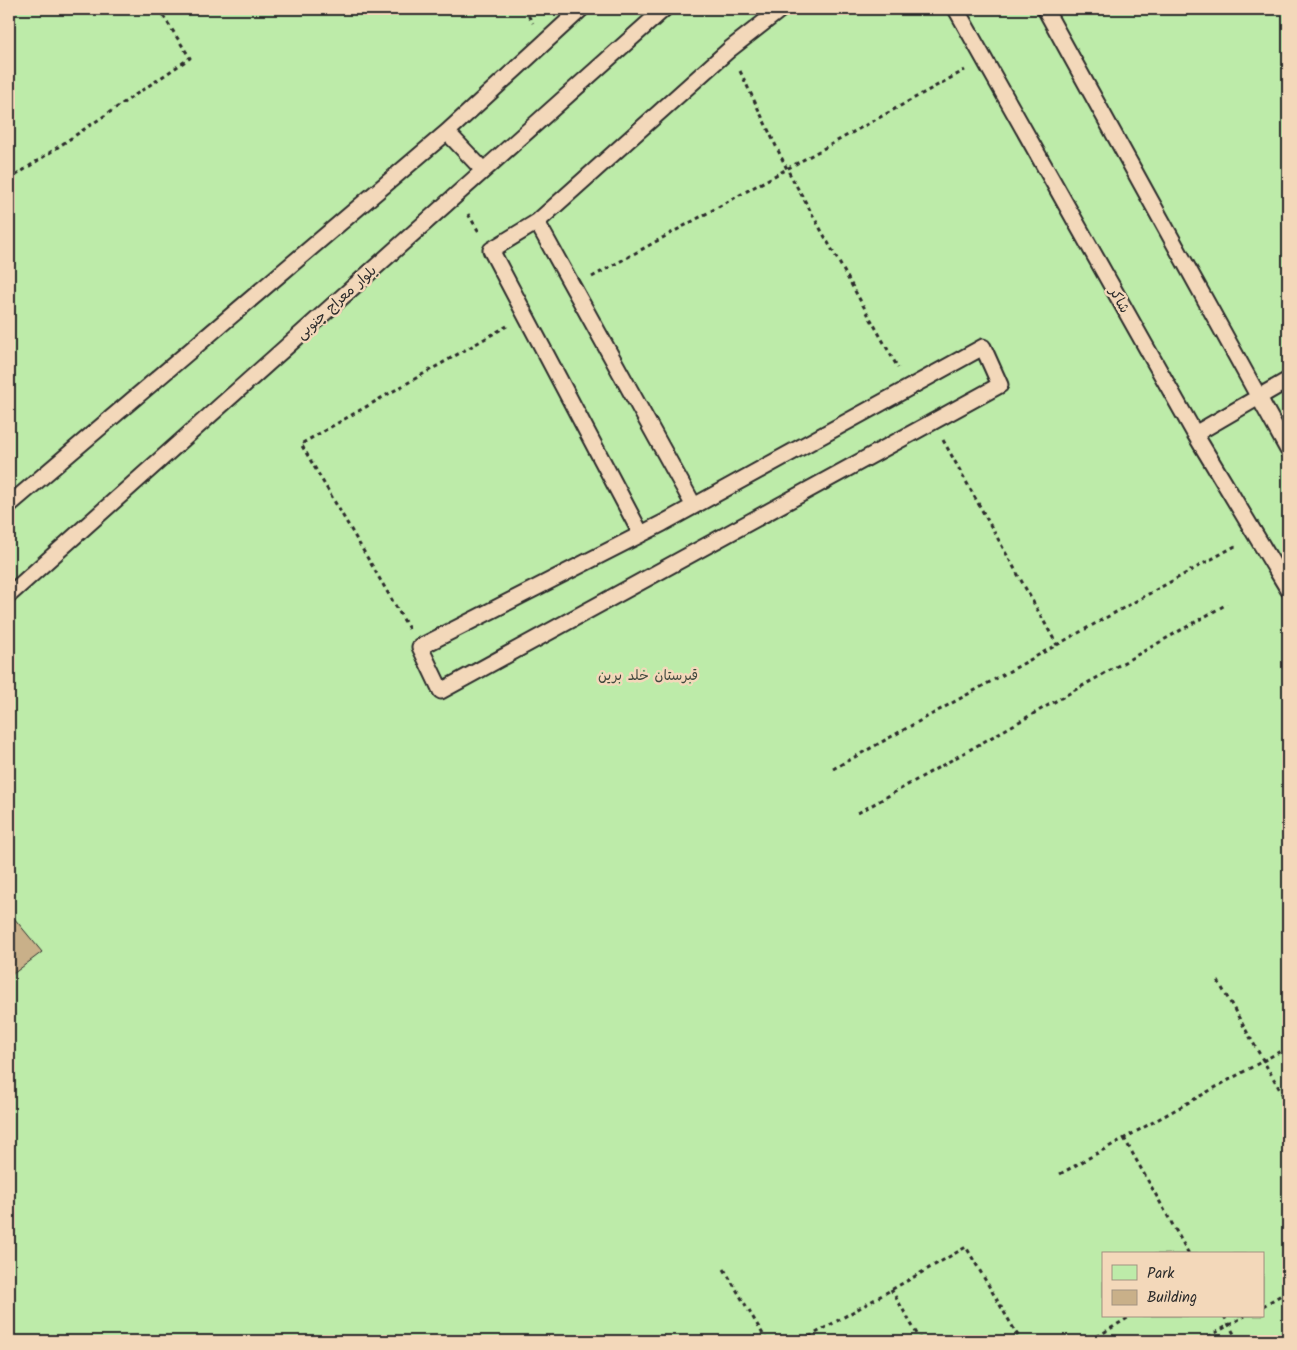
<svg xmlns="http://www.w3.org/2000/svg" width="1297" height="1350" viewBox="0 0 1297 1350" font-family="Kalam,'Playpen Sans Arabic',sans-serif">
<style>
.green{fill:#bdeba9;stroke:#748b6a;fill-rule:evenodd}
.building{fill:#c9b089;stroke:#2b2b2b}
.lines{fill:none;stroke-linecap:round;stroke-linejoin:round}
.service-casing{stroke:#2b2b2b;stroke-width:19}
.path{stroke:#2b2b2b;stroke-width:3;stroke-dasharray:4 4;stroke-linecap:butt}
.service{stroke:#f3d8ba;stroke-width:15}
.labels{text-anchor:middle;stroke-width:5;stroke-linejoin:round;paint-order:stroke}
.street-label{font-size:14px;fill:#2b2b2b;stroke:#f3d8ba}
.park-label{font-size:14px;fill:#41483e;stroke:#f3d8ba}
</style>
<rect width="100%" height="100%" fill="#f2d6b4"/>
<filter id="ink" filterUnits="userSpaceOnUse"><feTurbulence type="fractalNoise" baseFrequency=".02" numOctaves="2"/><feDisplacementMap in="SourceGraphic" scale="10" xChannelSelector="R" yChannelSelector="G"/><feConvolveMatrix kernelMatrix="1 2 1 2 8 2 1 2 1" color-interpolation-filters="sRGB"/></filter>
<g filter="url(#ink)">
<path class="green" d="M 9,9 L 1288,9 L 1288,1341 L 9,1341 ZM 1103,1254 L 1263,1254 L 1263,1316 L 1103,1316 Z"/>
<path class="building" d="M 9,912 L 42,952 L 9,977 Z"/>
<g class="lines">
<defs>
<path id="service" d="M 956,9 L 1195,434 L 1288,589
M 1045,9 L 1288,450
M 447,132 L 483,170
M 537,222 L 730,49 L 781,9
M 983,347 L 1000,385 L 441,691 L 420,647 L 663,523 Z
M 1195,434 L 1288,380
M 9,505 L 447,132 L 581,9
M 641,534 L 491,250 L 537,222 L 694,506
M 9,595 L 664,9"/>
</defs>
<use href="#service" class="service-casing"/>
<path class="path" d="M 524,9 L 533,23
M 740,71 L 787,169 L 898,368
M 9,180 L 190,58 L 159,9
M 468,214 L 479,232
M 592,277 L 965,70
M 943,440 L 1057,645
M 409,629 L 301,444 L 507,326
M 833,769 L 1237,545
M 858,813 L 1227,604
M 1218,981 L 1288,1104
M 1124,1138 L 1189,1254
M 1060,1174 L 1288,1047
M 724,1269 L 767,1341
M 891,1289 L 921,1341
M 1263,1306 L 1288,1291
M 1224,1316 L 1238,1341
M 802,1341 L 966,1247 L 1021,1341
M 1090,1341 L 1131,1316
M 1201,1341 L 1245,1316"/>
<use href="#service" class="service"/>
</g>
</g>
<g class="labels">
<g class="street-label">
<text transform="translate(1120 300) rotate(61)" y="5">شاکر</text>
<text transform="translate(336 302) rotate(-42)" y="5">بلوار معراج جنوبی</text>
</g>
<g class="park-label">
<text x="648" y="680">قبرستان خلد برین</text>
</g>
</g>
<rect width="1297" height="1350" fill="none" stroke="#f3d8ba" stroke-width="30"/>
<rect x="15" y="15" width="1267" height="1320" fill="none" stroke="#2b2b2b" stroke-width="2" filter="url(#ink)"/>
<rect x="1102" y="1252" width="162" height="65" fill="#f3d8ba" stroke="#a39381"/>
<rect x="1112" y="1265" width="25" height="15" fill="#bdeba9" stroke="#a39381"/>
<text x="1147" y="1278" font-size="15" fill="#2b2b2b">Park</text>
<rect x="1112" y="1290" width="25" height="15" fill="#c9b089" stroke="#a39381"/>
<text x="1147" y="1302" font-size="15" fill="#2b2b2b">Building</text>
</svg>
